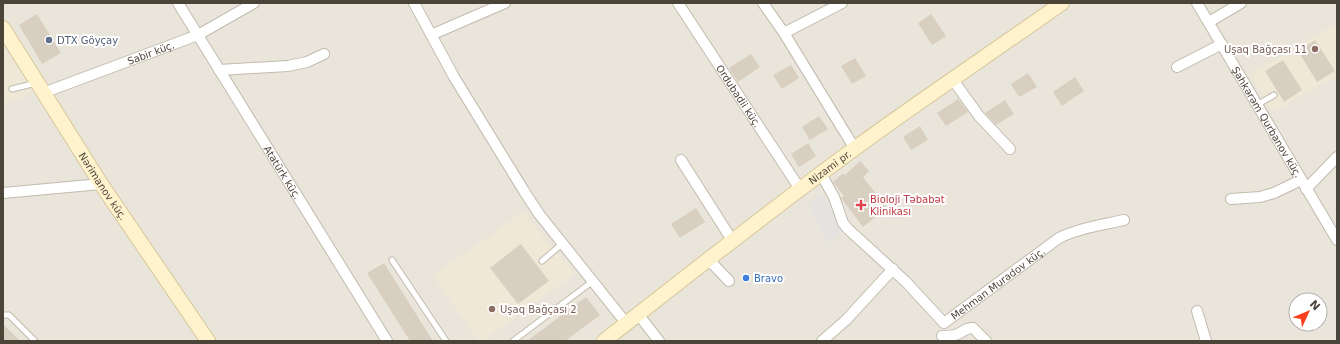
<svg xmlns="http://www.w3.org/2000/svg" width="1340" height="344" viewBox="0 0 1340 344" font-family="'DejaVu Sans',sans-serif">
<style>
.residential{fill:#eae5da;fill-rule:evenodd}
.education{fill:#efe8d6}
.parking{fill:#e5e3e0}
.building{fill:#d8cfc1}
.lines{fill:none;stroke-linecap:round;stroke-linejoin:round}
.lane-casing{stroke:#c2bbae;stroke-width:7}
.street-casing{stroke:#c2bbae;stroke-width:12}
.secondary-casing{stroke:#d6c79b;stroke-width:16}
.lane{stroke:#fff;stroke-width:5}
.street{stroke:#fff;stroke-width:10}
.secondary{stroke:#fff3cd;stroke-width:14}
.service-dot{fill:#5c6f8a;stroke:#fff;stroke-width:1.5}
.education-dot{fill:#8d6e63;stroke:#fff;stroke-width:1.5}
.health-dot{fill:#e0444e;stroke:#fff;stroke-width:1.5}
.shop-dot{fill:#3f7fe0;stroke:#fff;stroke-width:1.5}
.labels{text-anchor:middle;stroke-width:4;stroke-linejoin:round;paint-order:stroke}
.service-label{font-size:10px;fill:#4e5e75;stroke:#fff;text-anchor:start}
.education-label{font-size:10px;fill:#785e54;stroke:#fff;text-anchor:end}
.street-label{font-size:10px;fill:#4b4439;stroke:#fff}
.health-label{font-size:10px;fill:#be3a42;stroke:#fff;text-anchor:start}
.shop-label{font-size:10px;fill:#366cbe;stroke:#fff;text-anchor:start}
</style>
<rect width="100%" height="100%" fill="#f6f3ec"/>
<path class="residential" d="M 3,3 L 1337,3 L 1337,341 L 3,341 ZM 1296,300 L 1320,300 L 1320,324 L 1296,324 Z"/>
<path class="education" d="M 1337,23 L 1337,75 L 1273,112 L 1250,74 Z
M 3,45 L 32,91 L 15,101 L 3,103 Z
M 523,212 L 574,274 L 483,341 L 479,341 L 433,276 Z"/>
<path class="parking" d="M 823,194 L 843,231 L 828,244 L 808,204 Z"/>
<path class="building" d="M 37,14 L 61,53 L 42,64 L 19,25 Z
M 931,14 L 946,36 L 932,45 L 918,23 Z
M 1315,40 L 1335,71 L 1317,82 L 1298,51 Z
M 751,54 L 760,67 L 738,82 L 729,68 Z
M 855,58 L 866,76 L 852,84 L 841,66 Z
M 1283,60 L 1302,90 L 1284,102 L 1265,71 Z
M 791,65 L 799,78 L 782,89 L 773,75 Z
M 1028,73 L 1037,87 L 1019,97 L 1011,84 Z
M 1075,77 L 1084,91 L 1062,106 L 1053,92 Z
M 958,99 L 968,112 L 946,126 L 937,113 Z
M 1005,100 L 1014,114 L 996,125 L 985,113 Z
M 819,116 L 828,129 L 810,140 L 802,127 Z
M 920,126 L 928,140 L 911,150 L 903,137 Z
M 808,143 L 816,156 L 799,167 L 791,154 Z
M 860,161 L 869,171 L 863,177 L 887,208 L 863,227 L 841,198 L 844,196 L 833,182 L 843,173 L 845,175 Z
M 696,208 L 705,222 L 680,238 L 671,224 Z
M 521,244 L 549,281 L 518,304 L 490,268 Z
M 384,263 L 433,341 L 410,341 L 367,273 Z
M 586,297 L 600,315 L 565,341 L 527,341 Z
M 3,324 L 20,341 L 3,341 Z"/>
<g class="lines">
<defs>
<path id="lane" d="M 12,89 L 36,83
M 1257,105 L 1274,95
M 392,260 L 446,341
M 542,261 L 563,243
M 3,315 L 9,315 L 35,341
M 513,341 L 593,281"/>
<g id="street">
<path id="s1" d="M 178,3 L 387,341"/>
<path d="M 414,3 L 454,77 L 524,191 L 539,214 L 626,323"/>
<path id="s2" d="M 678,3 L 800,189"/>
<path d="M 763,3 L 784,33 L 855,149"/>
<path id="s3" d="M 1197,3 L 1337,240"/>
<path d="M 1209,22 L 1241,3"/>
<path d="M 784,33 L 842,3"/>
<path d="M 431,35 L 505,3"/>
<path d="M 1177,67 L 1222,44"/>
<path d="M 219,70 L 288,66 L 307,62 L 324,54"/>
<path d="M 953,80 L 979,116 L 1010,149"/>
<path id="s4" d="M 43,93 L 198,35 L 254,3"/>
<path d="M 681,160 L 732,240"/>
<path id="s5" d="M 821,174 L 834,197 L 843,223 L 848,229 L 906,282 L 944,323 L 1059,238 C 1079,228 1102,225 1124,220"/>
<path d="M 1306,189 L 1337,157"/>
<path d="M 3,193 L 101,184"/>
<path d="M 1231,199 L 1260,197 L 1274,193 L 1301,180"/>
<path d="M 708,259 L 729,281"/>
<path d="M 1197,311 L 1206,341"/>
<path d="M 638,314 L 659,341"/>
<path d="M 942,336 C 947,336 953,336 958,334 C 964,331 967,327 973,328 L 986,341"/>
<path d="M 822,341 L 846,320 L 893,269"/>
</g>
<g id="secondary">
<path id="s6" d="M 3,28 L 101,184 L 208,341"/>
<path id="s7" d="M 604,341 C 687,276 769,211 854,149 C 922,99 993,52 1062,3"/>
</g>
</defs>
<use href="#lane" class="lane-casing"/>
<use href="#street" class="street-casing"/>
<use href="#secondary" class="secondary-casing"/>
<use href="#lane" class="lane"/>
<use href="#street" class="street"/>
<use href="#secondary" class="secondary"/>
</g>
<circle class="service-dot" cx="49" cy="40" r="4"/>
<g class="education-dot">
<circle cx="1315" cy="49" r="4"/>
<circle cx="492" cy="309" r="4"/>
</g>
<path class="health-dot" d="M859 199h4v4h4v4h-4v4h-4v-4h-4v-4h4z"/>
<circle class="shop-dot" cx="746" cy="278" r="4"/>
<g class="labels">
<g class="service-label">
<text x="57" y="44">DTX Göyçay</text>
</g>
<g class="education-label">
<text x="1307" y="53">Uşaq Bağçası 11</text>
<text x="500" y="313" text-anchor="start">Uşaq Bağçası 2</text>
</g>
<g class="street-label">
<text dy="4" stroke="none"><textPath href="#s4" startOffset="115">Sabir küç.</textPath></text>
<text dy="4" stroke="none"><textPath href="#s2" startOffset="111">Ordubadii küç.</textPath></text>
<text dy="4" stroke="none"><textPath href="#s3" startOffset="138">Şahkərəm Qurbanov küç.</textPath></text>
<text dy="4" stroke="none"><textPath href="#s7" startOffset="285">Nizami pr.</textPath></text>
<text dy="4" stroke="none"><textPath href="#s1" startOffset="199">Atatürk küç.</textPath></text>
<text dy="4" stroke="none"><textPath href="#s6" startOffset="187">Nərimanov küç.</textPath></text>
<text dy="4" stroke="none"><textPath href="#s5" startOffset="263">Mehman Muradov küç.</textPath></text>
</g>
<g class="health-label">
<text x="870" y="203">Bioloji Təbabət<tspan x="870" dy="12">Klinikası</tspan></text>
</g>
<g class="shop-label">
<text x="754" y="282">Bravo</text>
</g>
</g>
<rect width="1340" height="344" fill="none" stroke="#4b4439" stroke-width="8"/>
<g transform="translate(1308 312) rotate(46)"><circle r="19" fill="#ffffff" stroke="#b7b4b0"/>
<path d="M0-3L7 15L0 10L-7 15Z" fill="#fc3f1d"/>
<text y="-6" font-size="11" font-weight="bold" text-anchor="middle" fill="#4b4439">N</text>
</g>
</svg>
